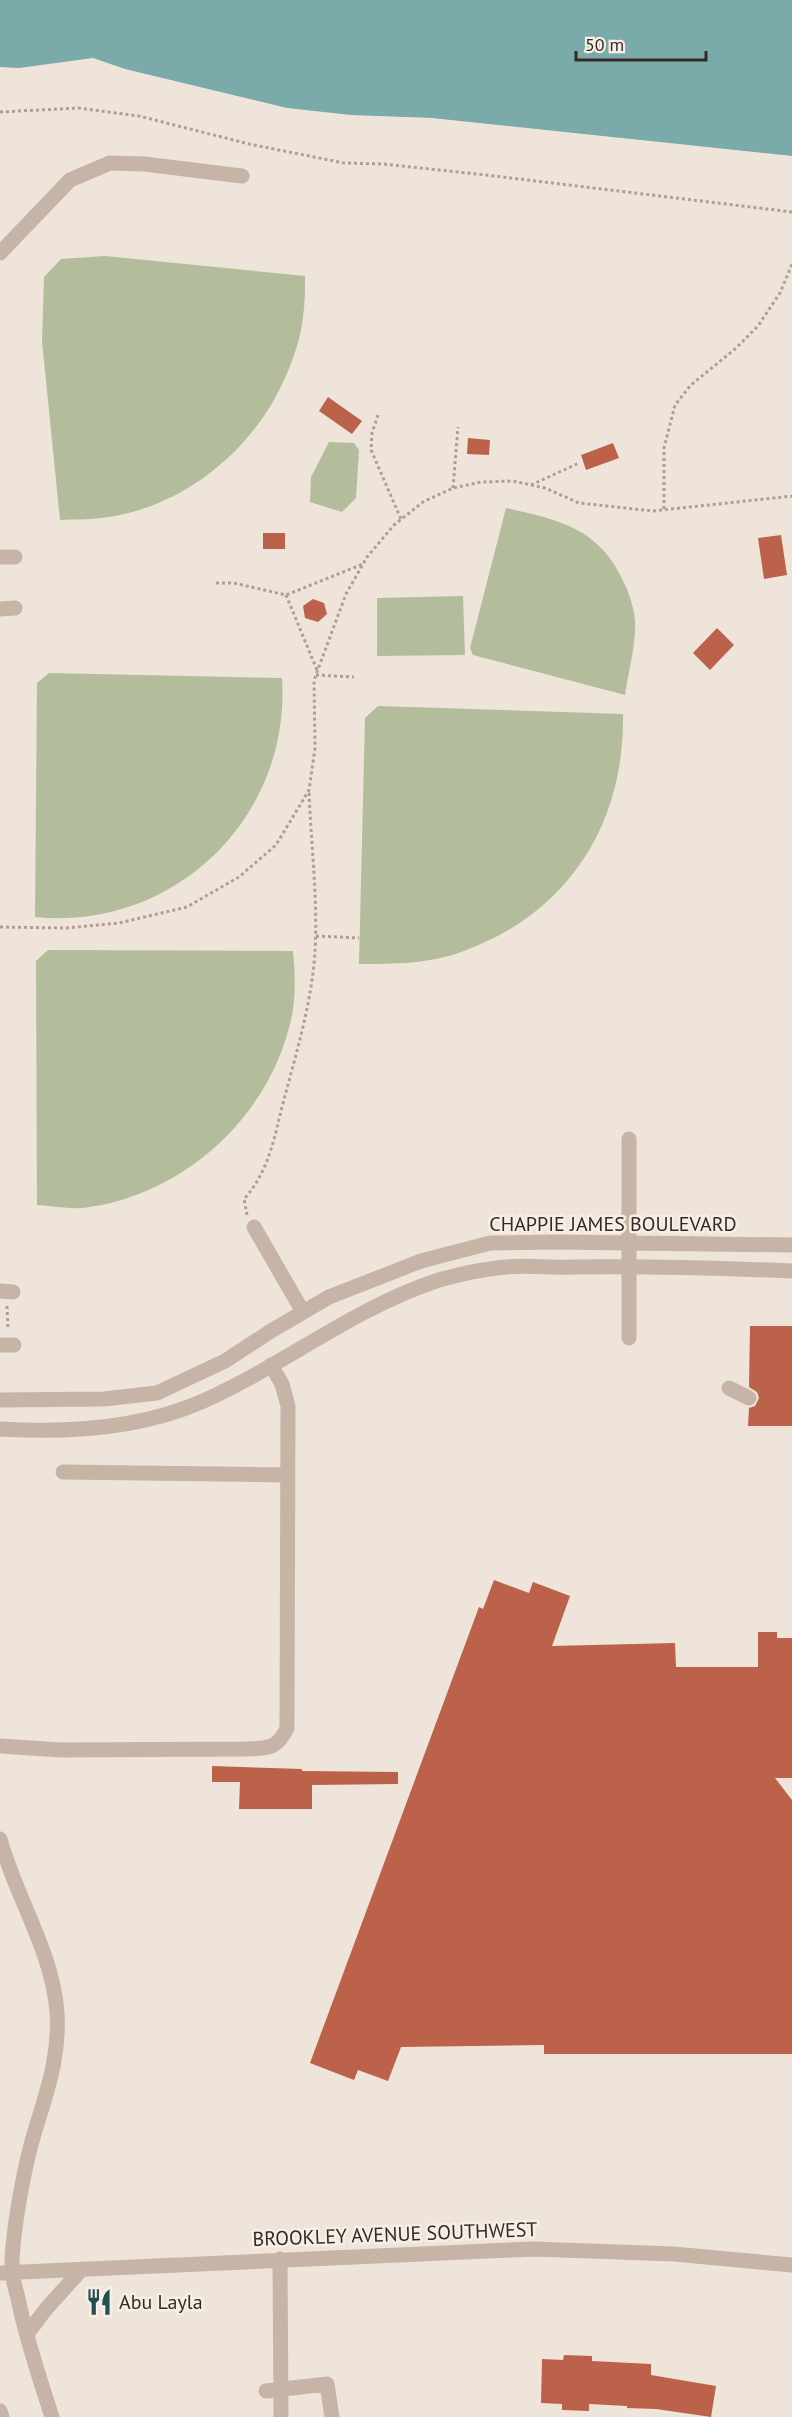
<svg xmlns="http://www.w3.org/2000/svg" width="792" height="2417" viewBox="0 0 792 2417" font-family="'PT Sans',sans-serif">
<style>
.green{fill:#b3bd9b}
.water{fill:#7baaaa}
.building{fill:#bc614a}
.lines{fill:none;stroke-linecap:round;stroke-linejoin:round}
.path{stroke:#b29e91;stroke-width:3;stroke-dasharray:3 3;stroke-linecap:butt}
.minor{stroke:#c6b4a7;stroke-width:15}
.labels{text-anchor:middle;stroke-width:5;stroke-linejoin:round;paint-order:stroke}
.street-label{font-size:20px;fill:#332a27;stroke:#f7eee5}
.poi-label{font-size:20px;fill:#332a27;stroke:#f7eee5;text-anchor:start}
</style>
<rect width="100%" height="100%" fill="#efe4da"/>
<path class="green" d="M 105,256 L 305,276 C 305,290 305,304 303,317 C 300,345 288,374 275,398 C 240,461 174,510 101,518 C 88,520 74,519 60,520 L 42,341 L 44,277 L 61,259 Z
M 329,442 L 354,443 L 359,450 L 356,498 L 342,512 L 310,502 L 311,477 Z
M 506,508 C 561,520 602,529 626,587 C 632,602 636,615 635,631 C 634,652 628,674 625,695 L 473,655 L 470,648 Z
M 463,596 L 465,655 L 377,656 L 377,598 Z
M 49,673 L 282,678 C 291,817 175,931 35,917 L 37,683 Z
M 378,706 L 623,714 C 625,824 568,913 464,951 C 430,964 394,964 359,964 L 365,718 Z
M 48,950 L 293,951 C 295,971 296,994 292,1015 C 272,1115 184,1196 83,1208 C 68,1209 52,1206 37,1205 L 36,961 Z"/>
<path class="water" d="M 0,0 L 792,0 L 792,156 L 432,118 L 351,115 L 287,108 L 125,69 L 93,58 L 19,68 L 0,67 Z"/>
<path class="building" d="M 328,397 L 362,421 L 352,434 L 319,411 Z
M 468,438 L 490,440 L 489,455 L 467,454 Z
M 613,443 L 619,458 L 586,470 L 581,455 Z
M 263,533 L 285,533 L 285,549 L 263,549 Z
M 781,535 L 787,575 L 764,579 L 758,538 Z
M 313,599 L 324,603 L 327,614 L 318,622 L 305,618 L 303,606 Z
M 717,628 L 734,645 L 710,670 L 693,653 Z
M 750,1326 L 792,1326 L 792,1426 L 748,1426 L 749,1408 L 755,1406 L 759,1398 L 757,1392 L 749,1387 Z
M 494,1580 L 529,1593 L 533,1582 L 570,1596 L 552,1646 L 675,1643 L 676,1667 L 758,1667 L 758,1632 L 777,1632 L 777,1638 L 792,1638 L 792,1778 L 775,1778 L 792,1800 L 792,2054 L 544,2054 L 544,2045 L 401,2047 L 388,2081 L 358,2070 L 354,2080 L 310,2063 L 479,1607 L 483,1609 Z
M 212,1766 L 302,1769 L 302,1771 L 398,1772 L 398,1784 L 312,1785 L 312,1809 L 239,1809 L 240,1782 L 212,1782 Z
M 564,2355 L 592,2356 L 592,2361 L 651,2364 L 651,2375 L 716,2386 L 711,2417 L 656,2409 L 627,2408 L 627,2406 L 589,2404 L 589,2411 L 562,2410 L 562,2404 L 541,2403 L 542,2359 L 563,2360 Z"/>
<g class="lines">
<path class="path" d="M 0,112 L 78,108 L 139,116 L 249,144 L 344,163 L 383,164 L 486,175 L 792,212
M 378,415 L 372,433 L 371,450 L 401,519
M 531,485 L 579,463
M 453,488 L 458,427
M 664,509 L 664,448 L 675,405 L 691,385 L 735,349 L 758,326 L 780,293 L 792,264
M 216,583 L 234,583 L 286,595 L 363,564
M 286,595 L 317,670
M 316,675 L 354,677
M 0,927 L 67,928 L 119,923 L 187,907 L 239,877 L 276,845 L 309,790 L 315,748 L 314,680 L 346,594 L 367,557 L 394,525 L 423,502 L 453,488 L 481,482 L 513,481 L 545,488 L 579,503 L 653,511 L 792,496
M 316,936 L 359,938
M 247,1215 L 244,1199 C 269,1171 274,1139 283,1103 C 296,1054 312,1002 315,951 C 318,898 311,845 309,791
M 7,1306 L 8,1330"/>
<path class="minor" d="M 0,253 L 70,180 L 110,163 L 144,164 L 242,176
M 0,557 L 15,557
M 0,609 L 15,608
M 629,1139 L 629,1338
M 254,1227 L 303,1312
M 0,1291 L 13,1292
M 0,1345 L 14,1345
M 729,1388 L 749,1398
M 0,1400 L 104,1399 L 157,1393 L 225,1361 L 271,1331 L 329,1297 L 421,1261 L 490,1243 L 555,1242 L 792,1245
M 0,1429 C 66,1433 139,1429 201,1402 C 283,1366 353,1308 439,1280 C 457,1275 478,1270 497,1268 C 522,1264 549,1268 574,1267 C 647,1266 719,1268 792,1271
M 63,1472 L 287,1475
M 0,1746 L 61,1750 L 245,1749 C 267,1748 277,1750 287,1728 L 288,1406 L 282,1384 L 271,1365
M 0,1839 C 16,1898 52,1950 57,2012 C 60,2060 45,2096 32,2141 C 23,2174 11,2239 12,2272 C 13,2282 17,2293 19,2303 C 27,2342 40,2379 52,2417
M 280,2259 L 281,2417
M 0,2273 L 533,2249 L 674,2254 L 792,2265
M 27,2334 L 46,2309 L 82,2269
M 266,2391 L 327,2384 L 332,2417
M 0,2411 L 2,2417"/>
</g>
<defs>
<symbol id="restaurant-bare" viewBox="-9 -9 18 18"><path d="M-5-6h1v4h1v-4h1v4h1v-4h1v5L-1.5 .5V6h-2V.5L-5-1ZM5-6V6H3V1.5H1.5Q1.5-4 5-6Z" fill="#205051" stroke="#f7eee5" stroke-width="2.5" paint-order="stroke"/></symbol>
</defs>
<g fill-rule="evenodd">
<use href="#restaurant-bare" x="80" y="2283" width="38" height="38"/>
</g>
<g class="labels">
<g class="street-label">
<text x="613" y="1231">CHAPPIE JAMES BOULEVARD</text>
<text transform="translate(395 2234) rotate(-2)" y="7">BROOKLEY AVENUE SOUTHWEST</text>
</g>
<g class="poi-label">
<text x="119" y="2309">Abu Layla</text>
</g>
</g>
<path d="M576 51v9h130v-9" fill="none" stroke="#332a27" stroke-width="3"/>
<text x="585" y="51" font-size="18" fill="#332a27" stroke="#f7eee5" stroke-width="4.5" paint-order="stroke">50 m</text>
</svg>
